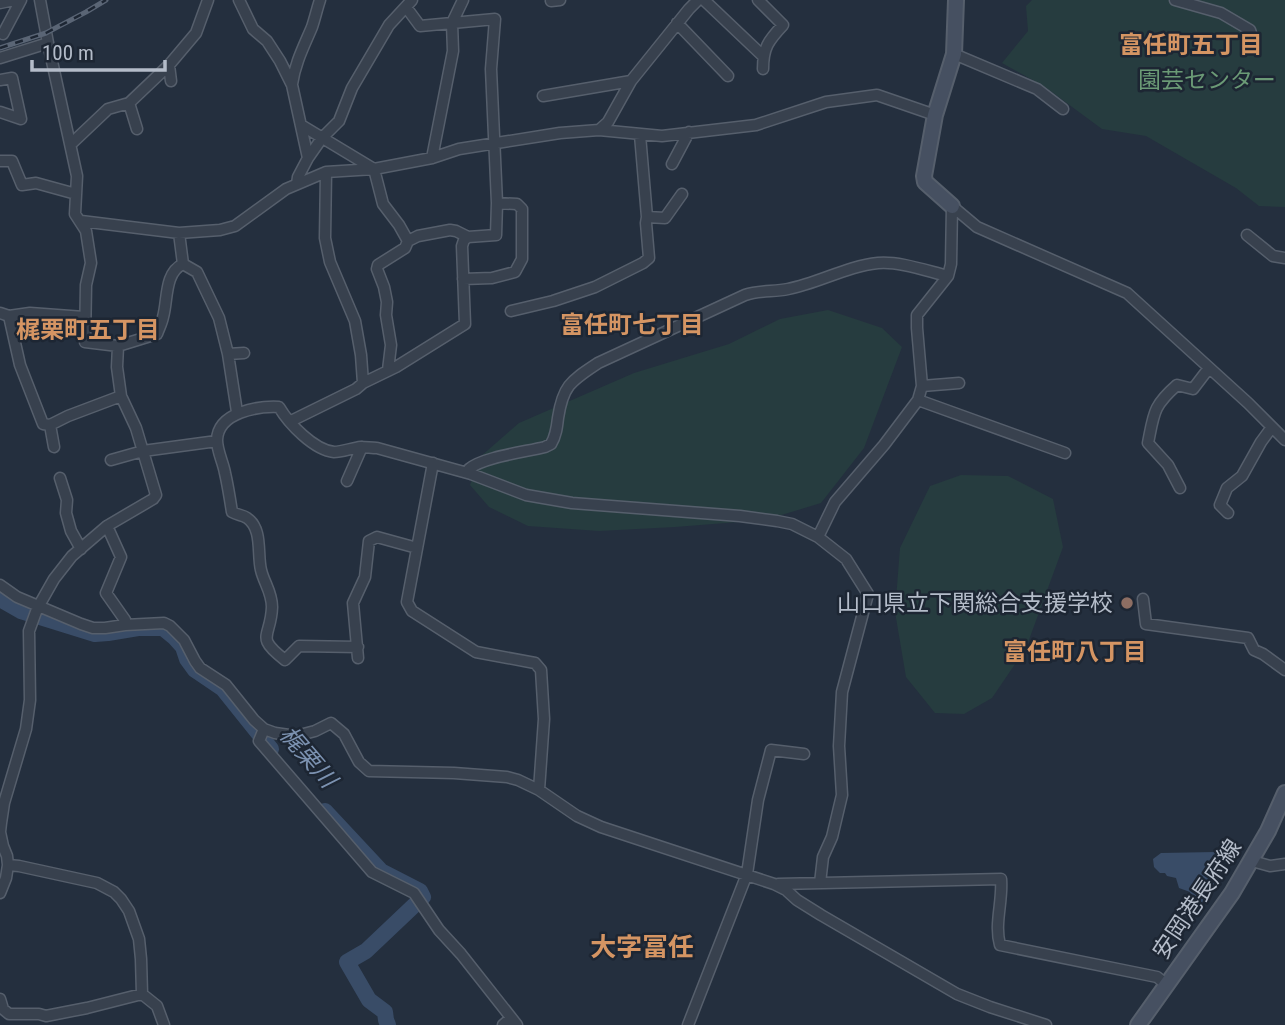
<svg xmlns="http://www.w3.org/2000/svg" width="1285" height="1025" viewBox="0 0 1285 1025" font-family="'Roboto Condensed','Noto Sans JP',sans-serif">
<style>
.green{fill:#263c3f}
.water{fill:#394c67}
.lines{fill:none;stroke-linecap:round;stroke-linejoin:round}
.river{stroke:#394c67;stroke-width:16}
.street-casing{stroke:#565f6c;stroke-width:13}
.secondary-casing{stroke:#565f6c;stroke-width:18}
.street{stroke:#38414e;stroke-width:10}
.secondary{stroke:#465061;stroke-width:14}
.rail-casing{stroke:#5a6575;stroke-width:5}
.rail{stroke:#1d2633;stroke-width:2.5;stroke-dasharray:8;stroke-linecap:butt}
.education-dot{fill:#8d6e63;stroke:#1d2633;stroke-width:2.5}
.labels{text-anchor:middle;stroke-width:5;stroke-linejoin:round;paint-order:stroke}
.park-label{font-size:23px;fill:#6b9a76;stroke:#1d2633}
.poi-label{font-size:23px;fill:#b4bcc9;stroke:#1d2633;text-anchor:end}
.street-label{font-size:23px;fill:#b4bcc9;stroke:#1d2633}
.neighbourhood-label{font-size:24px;font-weight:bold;fill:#d59563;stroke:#1d2633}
.water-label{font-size:24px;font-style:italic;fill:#7c92b1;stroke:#1d2633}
.quarter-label{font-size:26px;font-weight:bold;fill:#d59563;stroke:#1d2633}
</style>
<rect width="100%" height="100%" fill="#242f3e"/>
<path class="green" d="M 1032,0 L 1285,0 L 1285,207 L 1259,206 L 1236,188 L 1146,136 L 1102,129 L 1045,87 L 1002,63 L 1028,31 L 1026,6 Z
M 828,310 L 882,328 L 902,347 L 864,448 L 821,503 L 765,520 L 675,527 L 599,531 L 528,526 L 489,507 L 470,485 L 480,457 L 519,423 L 634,373 L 729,344 L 780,319 Z
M 961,475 L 1008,476 L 1053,499 L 1063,547 L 1026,648 L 992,698 L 964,714 L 935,713 L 906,677 L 895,612 L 900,548 L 930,486 Z"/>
<path class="water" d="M 1215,852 L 1222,872 L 1201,905 L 1198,898 L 1191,898 L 1190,892 L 1179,888 L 1176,878 L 1167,876 L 1165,873 L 1160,873 L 1154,867 L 1153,859 L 1161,853 Z"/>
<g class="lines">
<path class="river" d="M 0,599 L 21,611 L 95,634 L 108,633 L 138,628 L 163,628 L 174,637 L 183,647 L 187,659 L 195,670 L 223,689 L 271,749
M 325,811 L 381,871 L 420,891 L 423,897 L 366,951 L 347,962 L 369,1000 L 385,1012 L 386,1020 L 388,1025"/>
<defs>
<path id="street" d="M 40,0 L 48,43 L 77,176 L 75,214 L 86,231 L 91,263 L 86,285 L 85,342 L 118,346 L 157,334 C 159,328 162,323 163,317 C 168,300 164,273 183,264
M 239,0 L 253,29 L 267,41 L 280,61 L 292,85 L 308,158
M 704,0 L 763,56
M 758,0 L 783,25 C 768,41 763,48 763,69
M 1175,0 L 1221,13 L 1250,30 L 1253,39
M 551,1 L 560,0
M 0,3 L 14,0
M 406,7 L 420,26 L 495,19 L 491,69 L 497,203 L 496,235 L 468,237
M 677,23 L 728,76
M 3,34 L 21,0
M 954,54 L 1037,89 L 1063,109
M 0,58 L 48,43
M 169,65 L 171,81
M 0,80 L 12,78 L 21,119 L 0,112
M 292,84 C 295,63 304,46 312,27 C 315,18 317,9 320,0
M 543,96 L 631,81
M 129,103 L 137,129
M 301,125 L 374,169 L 383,204 L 399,225 L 408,241
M 599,130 L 608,122 L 631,81 L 689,9 L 698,0
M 71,144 L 108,109 L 129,103 L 169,65 L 196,33 L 208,0
M 432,158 L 453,51 L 452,23 L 463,0
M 0,161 L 12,161 L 22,185 L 36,183 L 76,194
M 672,164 L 689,132
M 326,172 L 325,238 L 330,262 L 355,321 L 361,355 L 363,383
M 297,184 L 298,177 L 308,158 L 322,138 L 339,121 L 352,88 L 389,25 L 412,0
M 952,206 L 977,227 L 1127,293 L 1248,403 L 1285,440
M 647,217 L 665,218 L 682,194
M 81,221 L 179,233 L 220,230 L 235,226 L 286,189 L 326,172 L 374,169 L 432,158 L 459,149 L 560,133 L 599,130 L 662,136 L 756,125 L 826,102 L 877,95 L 935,115
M 179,233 L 183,264
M 1247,235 L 1273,256 L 1285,258
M 183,264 L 197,272 L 219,318 L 228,354 L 237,412
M 463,279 L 492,278 L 515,272 L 522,259 L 522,209 L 517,204 L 497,203
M 511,311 L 553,301 L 595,287 L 643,263 L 649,258 L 646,223 L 647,217 L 640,135
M 0,313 L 9,316 L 30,313 L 84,317
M 9,316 L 20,365 L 43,424 L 50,425
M 228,354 L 244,353
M 922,386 L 959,383
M 918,400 L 1065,453
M 291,421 L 356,389 L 363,383 L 396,367 L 465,324 L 462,246 L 464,240 L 468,237 L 456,231 L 450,230 L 418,236 L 408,241 L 405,248 L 378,265 L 377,269 L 384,287 L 387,302 L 386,315 L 391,345 L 388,370
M 50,425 L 68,416 L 121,396
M 50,425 L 54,447
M 111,460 L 143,451 L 217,441
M 433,463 L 407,602 L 412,611 L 476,652 L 535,663 L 541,670 L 544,719 L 539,790
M 471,474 L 469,469 C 483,457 525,452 545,447 L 551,444 C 556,436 557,427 558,418 C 563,385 571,381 598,363 L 745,295 C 760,290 774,292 788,289 C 819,283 847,266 878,263 C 899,261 927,271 948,276
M 60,478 L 67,500 L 66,513 L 71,531 L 81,549
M 347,481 L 362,447
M 1180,488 L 1168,465 L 1148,443 C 1154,413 1153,406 1177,385 L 1193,389 L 1209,368
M 1228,513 L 1220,505 L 1227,488 L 1242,476 L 1261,442 L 1272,427
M 107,526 L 121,557 L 106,593 L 125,620 L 125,625
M 818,537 L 835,502 L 884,445 L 918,400 L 922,386 L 917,328 L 917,315 L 948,276 L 951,264 L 952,206
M 0,585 L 17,597 L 81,624 L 93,628 L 105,628 L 125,625 L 164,623 L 170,626 L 184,640 L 195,661 L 200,668 L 226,685 L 254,720 L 264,729 L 275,733 L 296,736 L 315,731 L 331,723 L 344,734 L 359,762 L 369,771 L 454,773 L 507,777 L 518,780 L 539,790 L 577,816 L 601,827 L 774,884 L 786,890 L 797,900 L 821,915 L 957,994 L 990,1007 L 1046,1025
M 1143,599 L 1146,624 L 1248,638 L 1254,650 L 1263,654 L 1285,670
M 358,647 L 299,646 L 285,660 C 254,636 271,638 272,607 C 272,592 264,583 261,570 C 257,554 263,529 247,518 C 243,515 237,515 232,512 C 230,499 228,486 225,473 C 223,462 217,451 217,440 C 218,412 258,406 279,407 C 289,424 314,450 334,452 C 342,452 352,448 361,447 C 366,447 372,448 377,448 L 471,474 L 526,495 L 572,503 L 740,516 L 777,521 L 792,524 L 818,537 L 846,559 L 868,594 L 842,692 L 839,746 L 842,795 L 832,837 L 823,857 L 820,883
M 358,658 L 353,603 L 365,577 L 369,541 L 377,537 L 417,548
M 264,729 L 259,741 L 372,872 L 414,893 L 439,930 L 461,954 L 517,1025
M 1252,861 L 1270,866 L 1285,864
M 8,865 L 19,866 L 97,883 L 114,892 L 121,899 L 129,911 L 139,939 L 141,959 L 142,994
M 778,884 L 1001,879 C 1003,901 994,924 1000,945 L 1157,977 L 1167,985
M 0,893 L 6,878 L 8,865 L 7,856 L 3,846 L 0,832 L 1,823 L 4,803 L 26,729 L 30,700 L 29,631 L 37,609 L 54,579 L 72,556 L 107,526 L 153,499 L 156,495 L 136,428 L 121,396 L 117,367 L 118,346
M 142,994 L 157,1006 L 164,1025
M 0,999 L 3,1009 L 9,1014 L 39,1014 L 46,1016 L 87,1008 L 142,994
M 503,1025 L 511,1018
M 688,1025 L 747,874 L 758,800 L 771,750 L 804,754"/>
<path id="secondary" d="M 952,206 L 925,182 L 924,176 L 935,115 L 954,54 L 956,0
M 1138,1025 L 1232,893 L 1268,831 L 1285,793"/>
</defs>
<use href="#street" class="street-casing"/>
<use href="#secondary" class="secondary-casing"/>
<use href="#street" class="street"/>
<use href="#secondary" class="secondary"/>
<defs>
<path id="rail" d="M 0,48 L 46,33 L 86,12 L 106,0"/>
</defs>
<use href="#rail" class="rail-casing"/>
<use href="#rail" class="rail"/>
</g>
<circle class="education-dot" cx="1127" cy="603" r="7"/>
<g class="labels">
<g class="park-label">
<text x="1207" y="88">園芸センター</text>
</g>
<g class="poi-label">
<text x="1113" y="611">山口県立下関総合支援学校</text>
</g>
<g class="street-label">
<text transform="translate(1197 899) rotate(-56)" y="8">安岡港長府線</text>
</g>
<g class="neighbourhood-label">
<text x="1191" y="53">富任町五丁目</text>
<text x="632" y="333">富任町七丁目</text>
<text x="88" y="338">梶栗町五丁目</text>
<text x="1075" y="660">富任町八丁目</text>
</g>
<g class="water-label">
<text transform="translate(308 757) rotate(49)" y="8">梶栗川</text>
</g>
<g class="quarter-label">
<text x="642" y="956">大字冨任</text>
</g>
</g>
<path d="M32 60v10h133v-10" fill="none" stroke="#b4bcc9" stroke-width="3.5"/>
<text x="42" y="60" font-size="21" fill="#b4bcc9" stroke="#1d2633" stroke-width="5" paint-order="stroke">100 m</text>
</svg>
